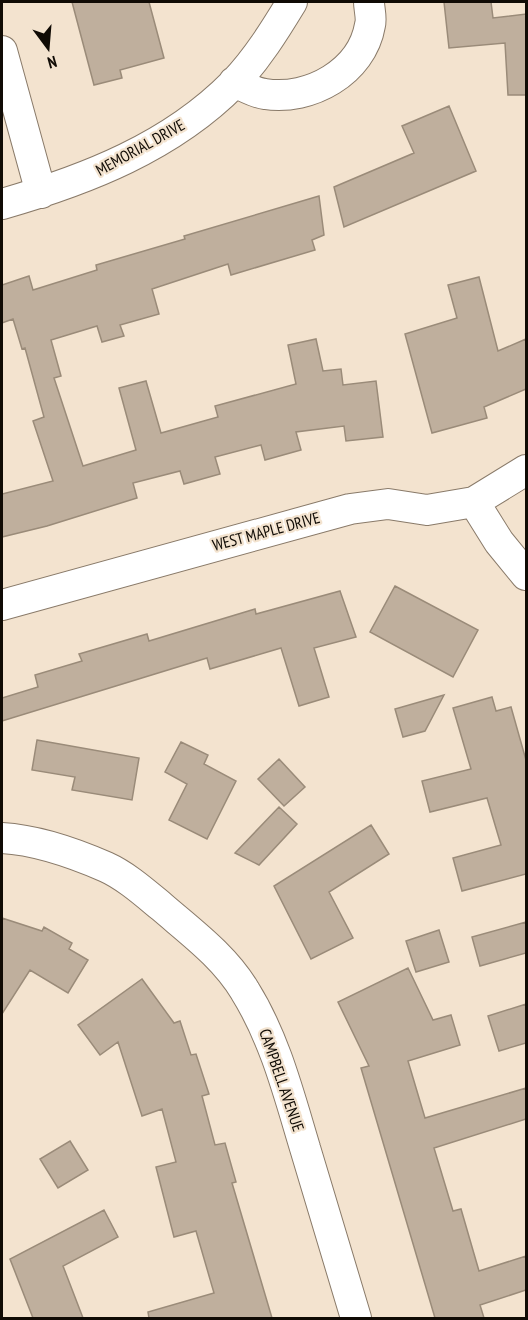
<svg xmlns="http://www.w3.org/2000/svg" width="528" height="1320" viewBox="0 0 528 1320" font-family="'PT Sans Narrow',sans-serif">
<style>
.building{fill:#bfaf9d;stroke:#9a8b79;stroke-width:1.5}
.lines{fill:none;stroke-linecap:round;stroke-linejoin:round}
.minor-casing{stroke:#897a69;stroke-width:32}
.minor{stroke:#fff;stroke-width:30}
.labels{text-anchor:middle;stroke-width:4.5;stroke-linejoin:round;paint-order:stroke}
.street-label{font-size:16px;fill:#100b05;stroke:#f3e3cf}
</style>
<rect width="100%" height="100%" fill="#f3e3cf"/>
<path class="building" d="M 72,2 L 149,2 L 164,58 L 120,70 L 122,78 L 94,85 Z
M 444,2 L 491,2 L 493,18 L 526,14 L 526,95 L 508,95 L 505,43 L 449,48 Z
M 449,106 L 476,171 L 344,227 L 334,187 L 414,153 L 402,126 Z
M 319,196 L 324,235 L 312,240 L 315,250 L 231,275 L 228,264 L 152,289 L 159,314 L 120,325 L 124,336 L 102,342 L 97,326 L 51,340 L 61,376 L 54,378 L 83,466 L 136,450 L 119,388 L 146,381 L 161,433 L 218,417 L 215,406 L 296,384 L 288,345 L 316,339 L 323,371 L 341,369 L 343,385 L 376,381 L 383,437 L 346,441 L 344,426 L 296,432 L 301,450 L 265,460 L 261,445 L 215,457 L 220,474 L 184,484 L 180,471 L 133,483 L 137,498 L 47,526 L 2,537 L 2,494 L 53,481 L 33,421 L 44,417 L 25,348 L 22,349 L 13,319 L 2,323 L 2,285 L 29,276 L 33,290 L 97,270 L 96,265 L 185,239 L 184,236 Z
M 479,277 L 498,351 L 526,339 L 526,389 L 484,407 L 487,418 L 432,433 L 405,334 L 457,318 L 448,285 Z
M 395,586 L 478,630 L 453,677 L 370,632 Z
M 340,591 L 356,637 L 314,648 L 329,697 L 299,706 L 281,648 L 210,669 L 207,658 L 2,721 L 2,698 L 38,687 L 35,675 L 82,661 L 79,654 L 147,634 L 149,641 L 255,609 L 256,614 Z
M 444,695 L 425,731 L 403,737 L 395,709 Z
M 492,697 L 496,711 L 511,707 L 526,760 L 526,874 L 462,891 L 453,858 L 501,845 L 487,798 L 430,812 L 422,781 L 471,769 L 453,708 Z
M 37,740 L 139,758 L 132,800 L 72,790 L 75,777 L 32,770 Z
M 181,742 L 208,755 L 204,764 L 236,781 L 207,839 L 169,820 L 187,784 L 165,772 Z
M 279,759 L 305,787 L 284,806 L 258,779 Z
M 279,807 L 297,824 L 259,865 L 235,853 Z
M 371,825 L 389,854 L 329,892 L 353,938 L 311,959 L 274,886 Z
M 2,918 L 42,931 L 44,927 L 72,943 L 69,949 L 88,960 L 68,993 L 30,970 L 2,1014 Z
M 526,922 L 526,953 L 480,966 L 472,937 Z
M 439,930 L 449,962 L 416,972 L 406,941 Z
M 408,968 L 433,1020 L 451,1015 L 460,1045 L 408,1061 L 425,1118 L 526,1088 L 526,1119 L 434,1148 L 453,1211 L 461,1209 L 479,1271 L 526,1256 L 526,1290 L 480,1305 L 484,1318 L 435,1318 L 361,1068 L 369,1066 L 338,1002 Z
M 142,979 L 174,1023 L 180,1021 L 191,1055 L 196,1054 L 209,1094 L 202,1096 L 215,1145 L 225,1143 L 236,1182 L 232,1183 L 272,1318 L 149,1318 L 148,1312 L 214,1293 L 196,1231 L 174,1237 L 156,1167 L 176,1162 L 162,1109 L 142,1116 L 118,1042 L 100,1055 L 78,1025 Z
M 526,1004 L 526,1043 L 499,1051 L 488,1016 Z
M 70,1141 L 88,1170 L 58,1188 L 40,1159 Z
M 104,1210 L 118,1237 L 63,1266 L 83,1318 L 33,1318 L 10,1259 Z"/>
<g class="lines">
<defs>
<path id="minor" d="M 2,51 L 41,193
M 234,82 C 244,86 255,93 265,94 C 310,101 362,72 370,25 C 372,18 369,9 369,2
M 2,204 C 86,180 171,147 234,83 C 257,59 275,30 292,2
M 474,502 L 499,542 L 526,575
M 2,605 L 350,509 L 388,504 L 427,510 L 474,502 L 526,470
M 2,838 C 37,840 74,853 106,867 C 126,876 145,893 162,907 C 191,932 225,957 245,991 C 275,1039 289,1095 305,1148 C 322,1205 339,1262 356,1318"/>
</defs>
<use href="#minor" class="minor-casing"/>
<use href="#minor" class="minor"/>
</g>
<g class="labels">
<g class="street-label">
<text transform="translate(140 147) rotate(-29)" y="6">MEMORIAL DRIVE</text>
<text transform="translate(266 531) rotate(-15)" y="6">WEST MAPLE DRIVE</text>
<text transform="translate(282 1080) rotate(71)" y="6">CAMPBELL AVENUE</text>
</g>
</g>
<rect width="528" height="1320" fill="none" stroke="#100b05" stroke-width="6"/>
<g transform="translate(48 48) rotate(164)" stroke="#f3e3cf" stroke-width="4.5" paint-order="stroke">
<path d="M0-4.5L10 22L0 15L-10 22Z" fill="#100b05"/>
<text y="-9" font-size="16" font-weight="bold" text-anchor="middle" fill="#100b05">N</text>
</g>
</svg>
